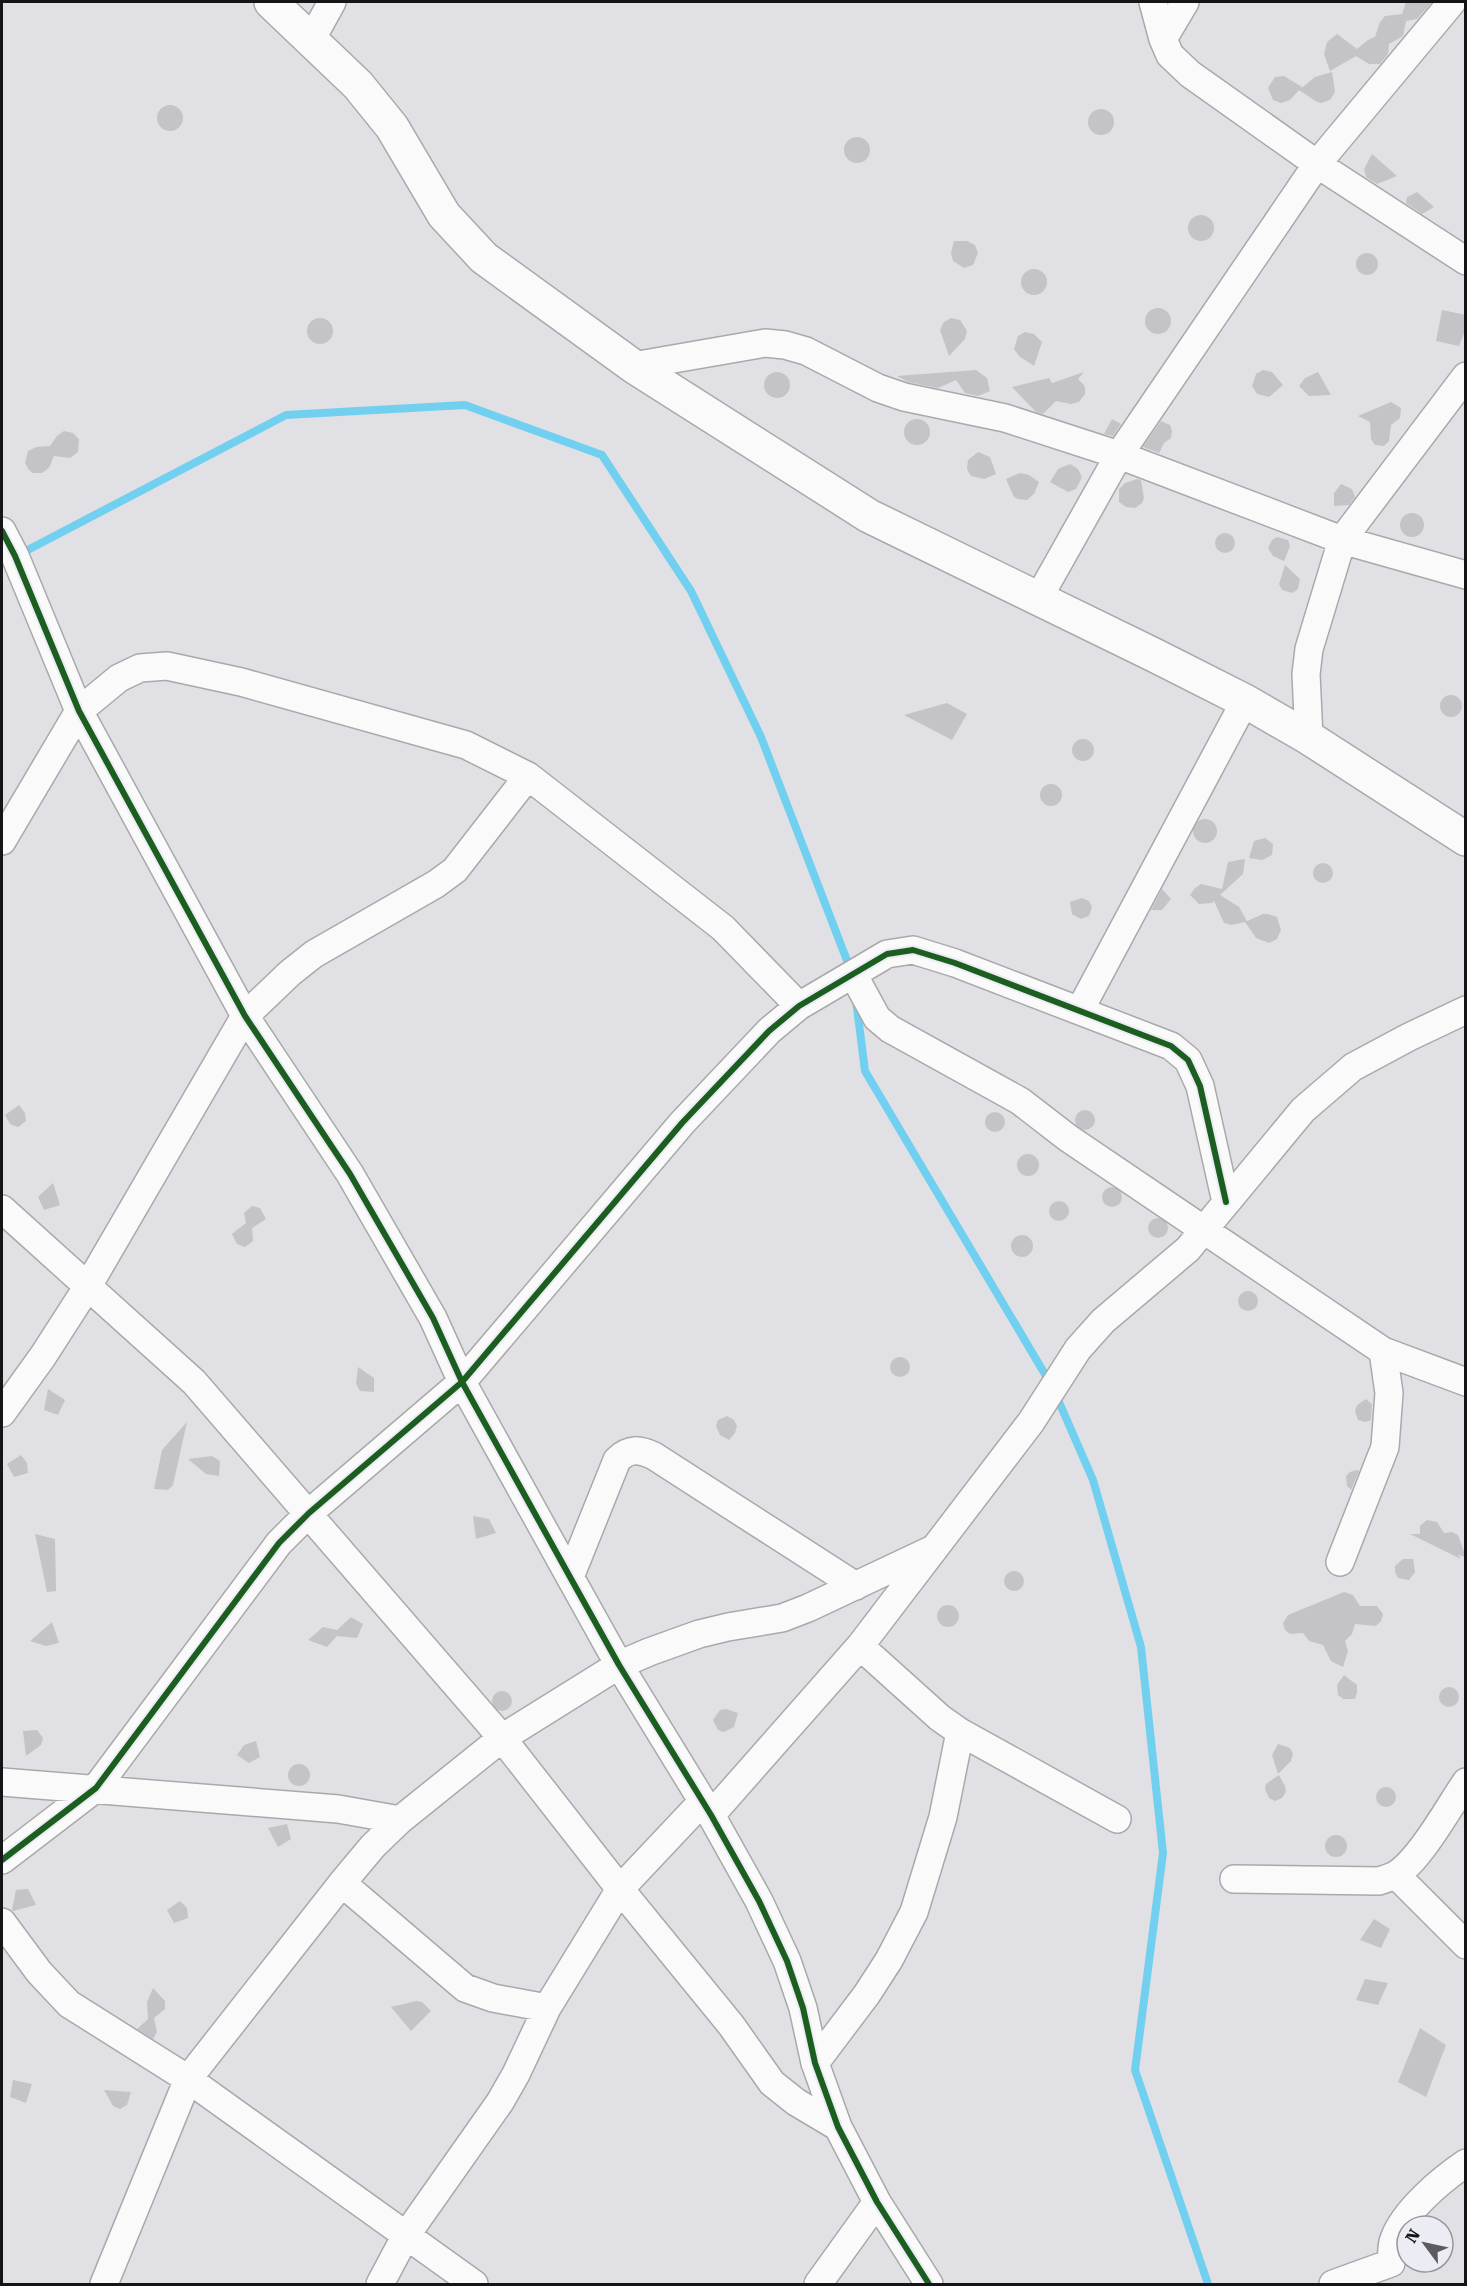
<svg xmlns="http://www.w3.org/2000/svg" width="1467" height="2286" viewBox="0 0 1467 2286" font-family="'Roboto Serif',serif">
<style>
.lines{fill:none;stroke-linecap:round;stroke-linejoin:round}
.stream{stroke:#71d0f0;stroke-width:8}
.building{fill:#c4c3c7}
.minor-casing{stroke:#a9a9ac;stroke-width:30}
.major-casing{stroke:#a9a9ac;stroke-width:36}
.minor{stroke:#fafafb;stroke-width:27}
.major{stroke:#fafafb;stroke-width:33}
.cycleway-casing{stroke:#ececf4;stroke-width:10}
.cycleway{stroke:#1b5e20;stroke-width:6}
</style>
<rect width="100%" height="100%" fill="#e1e1e5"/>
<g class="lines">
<path class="stream" d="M 20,554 L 286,415 L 465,405 L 602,455 L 691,591 L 761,737 L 851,971
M 856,1000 L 865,1071 L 1049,1381
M 1056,1395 L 1093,1480 L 1141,1647 L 1163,1853 L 1135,2070 L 1208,2284"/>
</g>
<path class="building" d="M 1406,2 L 1432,2 L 1417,19 L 1406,21 L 1403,36 L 1389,44 L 1388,54 L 1380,64 L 1369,64 L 1356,56 L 1330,71 L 1324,54 L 1327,42 L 1337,34 L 1357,49 L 1368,40 L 1375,37 L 1380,22 L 1385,16 L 1402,14 Z
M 1332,72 L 1335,92 L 1330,100 L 1321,103 L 1317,102 L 1299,90 L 1315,77 Z
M 1284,76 L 1302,87 L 1290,100 L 1281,103 L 1273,100 L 1268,88 L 1275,77 Z
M157 118a13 13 0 1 1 26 0a13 13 0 1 1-26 0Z
M1088 122a13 13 0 1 1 26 0a13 13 0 1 1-26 0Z
M844 150a13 13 0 1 1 26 0a13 13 0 1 1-26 0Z
M 1372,154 L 1397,176 L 1377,184 L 1366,177 L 1364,169 Z
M 1417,192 L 1434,207 L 1422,214 L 1406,203 L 1407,197 Z
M1188 228a13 13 0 1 1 26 0a13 13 0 1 1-26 0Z
M 954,241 L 967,241 L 975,245 L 978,253 L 973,265 L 964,268 L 953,261 L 951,253 Z
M1356 264a11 11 0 1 1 22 0a11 11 0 1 1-22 0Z
M1021 282a13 13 0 1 1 26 0a13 13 0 1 1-26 0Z
M1145 321a13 13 0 1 1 26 0a13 13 0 1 1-26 0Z
M 1442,310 L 1466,315 L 1466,328 L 1459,346 L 1436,341 Z
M307 331a13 13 0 1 1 26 0a13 13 0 1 1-26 0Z
M 951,318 L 960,320 L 967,331 L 965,339 L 949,356 L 940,330 L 944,322 Z
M 1025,332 L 1034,334 L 1042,342 L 1034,366 L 1019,356 L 1014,349 L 1018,336 Z
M 976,370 L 987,378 L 990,391 L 978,396 L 965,393 L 956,380 L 938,388 L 908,382 L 897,376 Z
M 1263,370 L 1272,372 L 1283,385 L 1269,397 L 1257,394 L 1252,386 L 1256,374 Z
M764 385a13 13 0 1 1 26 0a13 13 0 1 1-26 0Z
M 1084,372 L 1078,379 L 1084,385 L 1085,389 L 1085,394 L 1079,402 L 1071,404 L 1056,401 L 1043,414 L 1036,412 L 1012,387 L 1049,378 L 1052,383 Z
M 1318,372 L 1331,395 L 1309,396 L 1299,386 L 1305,378 Z
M 1391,402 L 1401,408 L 1400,418 L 1391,425 L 1389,441 L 1384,446 L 1375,445 L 1371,439 L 1370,422 L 1358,416 Z
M904 432a13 13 0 1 1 26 0a13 13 0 1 1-26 0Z
M 1112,419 L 1121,424 L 1113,436 L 1104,434 Z
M 1161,421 L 1170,425 L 1172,431 L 1171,438 L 1164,443 L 1159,453 L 1143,447 Z
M 64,431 L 73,433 L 79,439 L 78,452 L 70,458 L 54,456 L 49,468 L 42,473 L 33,473 L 29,470 L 25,463 L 28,451 L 36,447 L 50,446 L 57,436 Z
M 978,452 L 990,457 L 996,474 L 984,479 L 971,476 L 967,469 L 968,460 Z
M 1070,464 L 1078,469 L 1082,477 L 1076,489 L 1068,492 L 1050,482 L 1058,469 Z
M 1020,473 L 1029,475 L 1039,482 L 1034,494 L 1027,500 L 1018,499 L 1014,497 L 1006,479 Z
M 1137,479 L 1141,480 L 1144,498 L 1142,503 L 1135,508 L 1126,507 L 1119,502 L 1119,489 L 1125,483 Z
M 1341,484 L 1352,489 L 1355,497 L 1349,505 L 1334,506 L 1334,493 Z
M1400 525a12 12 0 1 1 24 0a12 12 0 1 1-24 0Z
M1215 543a10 10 0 1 1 20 0a10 10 0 1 1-20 0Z
M 1277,537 L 1288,540 L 1290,546 L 1284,561 L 1273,556 L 1268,548 L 1272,540 Z
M 1285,565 L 1300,579 L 1298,589 L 1292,593 L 1282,590 L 1279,584 Z
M1440 706a11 11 0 1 1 22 0a11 11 0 1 1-22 0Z
M 947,703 L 967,714 L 952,740 L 904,715 Z
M1072 750a11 11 0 1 1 22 0a11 11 0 1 1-22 0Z
M1040 795a11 11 0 1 1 22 0a11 11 0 1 1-22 0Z
M1193 831a12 12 0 1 1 24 0a12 12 0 1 1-24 0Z
M 1265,838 L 1273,844 L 1272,855 L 1262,860 L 1249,858 L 1254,841 Z
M 1245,859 L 1243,874 L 1220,895 L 1239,907 L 1247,921 L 1263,914 L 1268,914 L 1277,917 L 1281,930 L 1277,939 L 1269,943 L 1256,938 L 1245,922 L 1231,925 L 1224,923 L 1214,901 L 1212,903 L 1199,904 L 1190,895 L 1195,888 L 1201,884 L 1222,889 L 1228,862 Z
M1313 873a10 10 0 1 1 20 0a10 10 0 1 1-20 0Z
M 1162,889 L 1171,899 L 1162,910 L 1151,910 Z
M 1082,898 L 1089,901 L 1092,907 L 1089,916 L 1081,919 L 1072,914 L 1070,902 Z
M 19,1105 L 25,1113 L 26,1121 L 18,1127 L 10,1124 L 5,1115 Z
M1075 1120a10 10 0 1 1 20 0a10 10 0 1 1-20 0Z
M985 1122a10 10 0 1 1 20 0a10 10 0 1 1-20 0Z
M1017 1165a11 11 0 1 1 22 0a11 11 0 1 1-22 0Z
M 53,1183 L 60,1205 L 44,1210 L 38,1197 Z
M1102 1197a10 10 0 1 1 20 0a10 10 0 1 1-20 0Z
M1049 1211a10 10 0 1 1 20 0a10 10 0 1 1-20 0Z
M 252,1206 L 260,1208 L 266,1219 L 252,1228 L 253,1241 L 245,1247 L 237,1244 L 232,1234 L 246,1223 L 244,1213 Z
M1148 1228a10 10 0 1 1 20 0a10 10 0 1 1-20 0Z
M1011 1246a11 11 0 1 1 22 0a11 11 0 1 1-22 0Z
M1238 1301a10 10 0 1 1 20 0a10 10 0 1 1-20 0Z
M890 1367a10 10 0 1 1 20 0a10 10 0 1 1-20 0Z
M 358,1367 L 374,1378 L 374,1392 L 360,1391 L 356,1384 Z
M 48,1389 L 65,1400 L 58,1415 L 44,1410 Z
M 1366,1399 L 1372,1404 L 1371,1420 L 1365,1422 L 1358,1420 L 1355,1411 L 1357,1405 Z
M 727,1416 L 734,1420 L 737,1426 L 735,1433 L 729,1440 L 720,1435 L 716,1426 L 718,1420 Z
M 187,1422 L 173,1485 L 168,1490 L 154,1489 L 162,1450 Z
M 21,1455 L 27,1463 L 28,1473 L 14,1477 L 7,1464 Z
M 212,1456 L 220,1461 L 219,1476 L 206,1474 L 188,1459 Z
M 1357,1470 L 1359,1471 L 1351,1490 L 1347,1486 L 1346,1476 L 1350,1472 Z
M 473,1516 L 489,1519 L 496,1533 L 476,1539 Z
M 1427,1520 L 1437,1522 L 1444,1533 L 1452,1532 L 1458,1535 L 1466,1557 L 1458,1555 L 1461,1559 L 1410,1534 L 1420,1534 L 1420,1526 Z
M 35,1534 L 55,1539 L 56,1591 L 47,1592 Z
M 1403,1559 L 1413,1559 L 1415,1572 L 1409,1580 L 1398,1578 L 1395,1572 L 1395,1566 Z
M1004 1581a10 10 0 1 1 20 0a10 10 0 1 1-20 0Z
M 1344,1592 L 1353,1595 L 1360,1606 L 1377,1606 L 1383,1614 L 1381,1621 L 1376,1626 L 1355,1624 L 1352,1634 L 1345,1641 L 1348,1651 L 1343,1667 L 1331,1661 L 1323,1645 L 1309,1641 L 1303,1633 L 1290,1634 L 1285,1630 L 1283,1623 L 1288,1615 Z
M937 1616a11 11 0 1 1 22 0a11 11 0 1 1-22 0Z
M 351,1617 L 363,1624 L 357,1638 L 337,1636 L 327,1647 L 308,1640 L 323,1627 L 337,1630 Z
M 52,1622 L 59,1643 L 46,1646 L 30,1641 Z
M 1344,1675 L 1357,1685 L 1357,1692 L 1355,1699 L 1343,1699 L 1338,1695 L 1337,1685 Z
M1439 1697a10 10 0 1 1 20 0a10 10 0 1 1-20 0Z
M492 1701a10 10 0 1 1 20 0a10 10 0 1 1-20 0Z
M 726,1709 L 738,1713 L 734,1727 L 724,1732 L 718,1730 L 713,1720 L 720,1710 Z
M 37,1730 L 43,1738 L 41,1745 L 26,1756 L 23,1731 Z
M 256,1741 L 260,1757 L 249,1763 L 237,1755 L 244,1745 Z
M 1278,1744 L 1290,1748 L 1293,1754 L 1291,1761 L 1278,1774 L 1272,1755 Z
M288 1775a11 11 0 1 1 22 0a11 11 0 1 1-22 0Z
M 1279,1775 L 1285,1786 L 1286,1792 L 1282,1798 L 1275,1801 L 1269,1798 L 1265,1789 L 1266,1784 Z
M1376 1797a10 10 0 1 1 20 0a10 10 0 1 1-20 0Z
M 287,1824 L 291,1839 L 278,1847 L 268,1828 Z
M1325 1846a11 11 0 1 1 22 0a11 11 0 1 1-22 0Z
M 28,1889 L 36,1905 L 13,1911 L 12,1910 L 16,1890 Z
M 180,1901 L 187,1908 L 188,1918 L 174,1923 L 167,1910 Z
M 1374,1919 L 1390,1929 L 1381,1948 L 1360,1940 Z
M 1365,1979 L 1388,1983 L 1378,2005 L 1356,2000 Z
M 153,1988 L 165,2001 L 165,2009 L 154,2018 L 157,2032 L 153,2039 L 137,2029 L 148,2019 L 147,2002 Z
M 416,2001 L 422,2002 L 431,2011 L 411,2031 L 391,2007 Z
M 1420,2028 L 1446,2045 L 1426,2097 L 1398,2082 Z
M 13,2080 L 32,2084 L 26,2103 L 10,2097 Z
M 104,2090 L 131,2092 L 127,2105 L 120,2109 L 113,2106 Z"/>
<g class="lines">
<defs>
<path id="minor" d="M 1153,2 L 1163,39 L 1170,55 L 1190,74 L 1317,164 L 1466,261
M 1163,39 L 1185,2
M 311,40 L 332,2
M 633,366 L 765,343 L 785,345 L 806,351 L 878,388 L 904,397 L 1005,418 L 1119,455 L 1342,540 L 1466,575
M 2,531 L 15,556 L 79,711 L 245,1016 L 350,1174 L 433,1318 L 462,1382 L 570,1577 L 619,1665 L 711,1815 L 759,1901 L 787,1961 L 803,2008 L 815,2063 L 838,2127 L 877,2202 L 929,2284
M 1038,599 L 1119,455 L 1317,164 L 1452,2
M 1309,738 L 1306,674 L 1309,649 L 1342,540 L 1466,376
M 2,841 L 79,711 L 119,678 L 140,668 L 167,666 L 241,682 L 466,745 L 528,776 L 723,928 L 799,1006
M 853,974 L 877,1018 L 890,1029 L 1020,1101 L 1068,1138 L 1383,1351 L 1466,1382
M 1080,1010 L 1245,701
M 2,1209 L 194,1382 L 502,1738 L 620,1889 L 731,2025 L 772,2083 L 796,2102 L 838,2127
M 2,1413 L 43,1356 L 88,1286 L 245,1016 L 290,973 L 314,954 L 436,884 L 455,870 L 528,776
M 1340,1562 L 1385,1447 L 1389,1393 L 1383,1351
M 570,1577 L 617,1460 C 629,1448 639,1449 654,1456 L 856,1586
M 860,1646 L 940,1718 L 960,1732 L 1117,1819
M 2,1782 L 338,1809 L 400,1820 L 502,1738 L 619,1665 L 649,1652 L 699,1634 L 728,1627 L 782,1618 L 808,1608 L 931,1550
M 711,1815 L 860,1646 L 1031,1422 L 1078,1349 L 1103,1321 L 1188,1249 L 1303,1110 L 1353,1067 L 1409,1037 L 1466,1010
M 2,1860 L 96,1788 L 279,1543 L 309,1513 L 462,1382 L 682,1123 L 769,1031 L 799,1006 L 887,954 L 913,950 L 955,963 L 1171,1046 L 1188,1060 L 1200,1086 L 1226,1202
M 1396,1875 L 1466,1945
M 1234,1879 L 1379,1881 C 1385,1879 1392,1877 1397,1874 C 1421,1858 1449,1807 1466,1782
M 342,1883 L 465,1988 L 493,1998 L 547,2008
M 2,1922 L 39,1972 L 69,2004 L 188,2079 L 474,2284
M 815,2063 L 867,1994 L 889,1960 L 914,1912 L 943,1817 L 960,1732
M 104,2284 L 188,2079 L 342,1883 L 373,1846 L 400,1820
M 380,2284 L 405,2237 L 500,2102 L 516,2074 L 547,2008 L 620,1889 L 702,1802
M 818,2284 L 877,2202
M 1333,2284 L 1391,2263 C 1392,2255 1391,2246 1394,2239 C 1404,2211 1441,2180 1466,2163"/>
<path id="major" d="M 271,2 L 358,85 L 392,127 L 444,215 L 484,258 L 633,366 L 869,516 L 1154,655 L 1245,701 L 1309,738 L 1466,839"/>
</defs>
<use href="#minor" class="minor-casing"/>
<use href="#major" class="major-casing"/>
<use href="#minor" class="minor"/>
<use href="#major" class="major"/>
<defs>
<path id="cycleway" d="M 2,531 L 15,556 L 79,711 L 245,1016 L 350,1174 L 433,1318 L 462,1382 L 570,1577 L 619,1665 L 711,1815 L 759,1901 L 787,1961 L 803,2008 L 815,2063 L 838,2127 L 877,2202 L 929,2284
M 2,1860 L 96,1788 L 279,1543 L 309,1513 L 462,1382 L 682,1123 L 769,1031 L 799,1006 L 887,954 L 913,950 L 955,963 L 1171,1046 L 1188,1060 L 1200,1086 L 1226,1202"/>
</defs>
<use href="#cycleway" class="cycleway-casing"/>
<use href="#cycleway" class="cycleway"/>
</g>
<rect width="1467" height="2286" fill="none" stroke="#151517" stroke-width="6"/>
<g transform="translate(1425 2244) rotate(303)"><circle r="28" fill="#ececf4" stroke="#96969c" stroke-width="1.5"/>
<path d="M0-4.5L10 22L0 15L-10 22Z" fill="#5c5c5f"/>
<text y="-9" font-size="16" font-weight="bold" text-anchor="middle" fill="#151517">N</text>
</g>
</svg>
